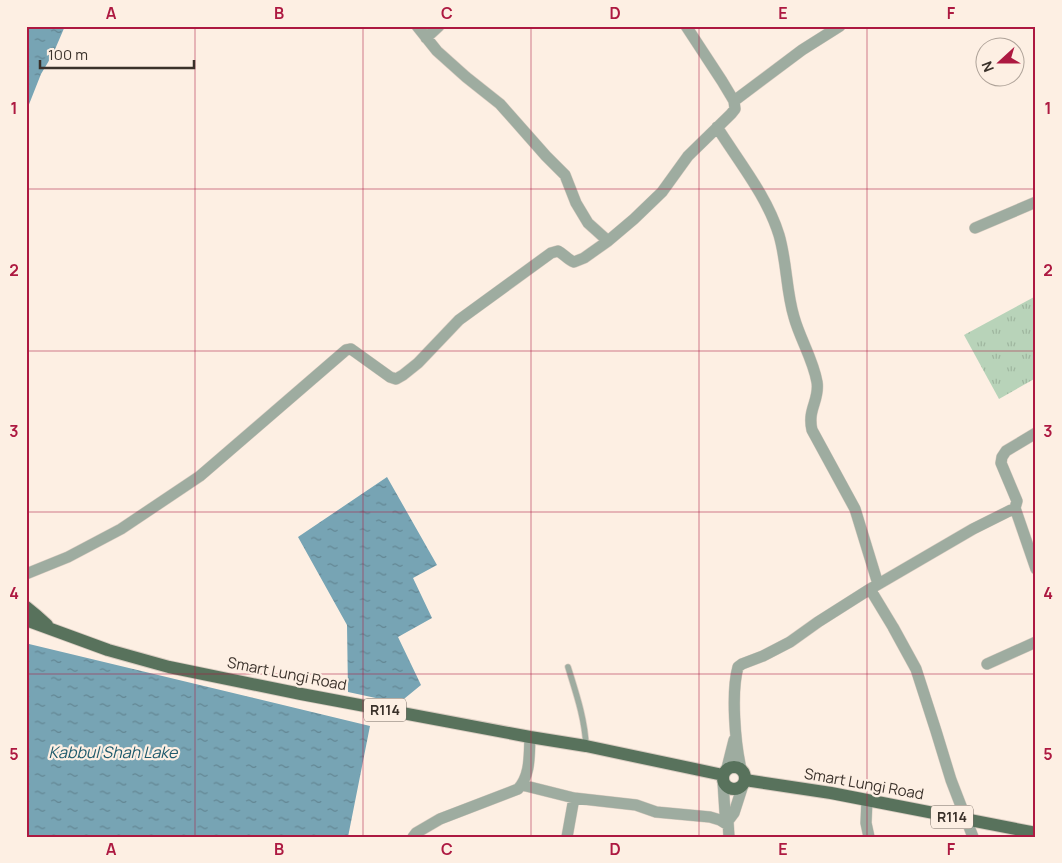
<svg xmlns="http://www.w3.org/2000/svg" width="1062" height="863" viewBox="0 0 1062 863" font-family="Manrope,sans-serif">
<style>
.park{fill:url(#park-tufts)}
.water{fill:url(#water-ripples)}
.lines{fill:none;stroke-linecap:round;stroke-linejoin:round}
.service-casing{stroke:#dacdc2;stroke-width:7}
.minor-casing{stroke:#dacdc2;stroke-width:12}
.primary-casing{stroke:#dacdc2;stroke-width:14}
.service{stroke:#9eaca0;stroke-width:5.5}
.minor{stroke:#9eaca0;stroke-width:11}
.primary{stroke:#58725c;stroke-width:12}
.grid{fill:none;stroke:#ad1941;stroke-width:1;stroke-opacity:0.55}
.labels{text-anchor:middle;stroke-width:4.5;stroke-linejoin:round;paint-order:stroke}
.shield{fill:#fdefe3;stroke:#746a62;stroke-width:1}
.shield-label{font-size:14px;font-weight:bold;fill:#3a312a}
.street-label{font-size:15px;fill:#3a312a;stroke:#fdefe3}
.water-label{font-size:16px;font-style:italic;fill:#1e5a6c;stroke:#fdefe3}
.neatline{fill:none;stroke:#ad1941;stroke-width:2}
.grid-label{font-size:16px;text-anchor:middle;font-weight:bold;fill:#ad1941}
</style>
<defs>
<pattern id="park-tufts" width="24" height="20" patternUnits="userSpaceOnUse" patternTransform="scale(1.25)"><rect width="24" height="20" fill="#b8d3b9"/><path d="M3 7l-1-3M5 7V3M7 7l1-3M15 17l-1-3M17 17v-4M19 17l1-3" fill="none" stroke="#9fb69f"/></pattern>
<pattern id="water-ripples" width="26" height="14" patternUnits="userSpaceOnUse" patternTransform="scale(1.25)"><rect width="26" height="14" fill="#77a4b4"/><path d="M2 4q2-2 4 0t4 0M15 11q2-2 4 0t4 0" fill="none" stroke="#638693"/></pattern>
</defs>
<rect width="100%" height="100%" fill="#fdefe3"/>
<path class="park" d="M 1036,296 L 1036,378 L 999,399 L 964,335 Z"/>
<path class="water" d="M 26,26 L 65,26 L 53,54 L 41,74 L 26,112 Z
M 387,477 L 437,565 L 413,578 L 432,618 L 398,637 L 421,685 L 399,703 L 348,692 L 347,625 L 298,537 Z
M 29,644 L 370,726 L 348,837 L 26,837 L 26,645 Z"/>
<g class="lines">
<defs>
<path id="service" d="M 568,667 C 576,693 585,719 586,746"/>
<path id="minor" d="M 417,26 L 437,51 L 466,77 L 500,104 L 546,156 L 565,175 L 576,203 L 588,223 L 608,241
M 426,38 L 439,26
M 734,101 L 802,50 L 840,26
M 717,127 C 739,162 767,196 779,235 C 787,262 786,291 794,317 C 800,339 813,359 817,382 C 820,400 807,409 812,430 L 855,509 L 878,584
M 975,228 L 1036,202
M 1015,508 L 1036,569
M 26,574 L 68,557 L 121,529 L 200,476 L 346,350 L 351,349 L 390,377 L 396,379 L 403,375 L 418,363 L 459,320 L 551,253 L 558,251 C 564,254 568,260 574,262 L 584,258 L 608,241 L 634,219 L 662,192 L 688,156 L 731,114 L 735,109 L 734,101 L 722,81 L 686,26
M 870,589 L 893,627 L 916,669 L 936,731 L 951,780 L 973,837
M 987,664 L 1036,642
M 727,768 L 734,740
M 741,769 C 735,743 731,692 738,667 L 742,664 L 763,656 L 790,642 L 818,622 L 870,589 L 973,529 L 1015,508 L 1017,501 L 1001,463 L 1002,457 L 1006,451 L 1036,433
M 723,782 L 725,813 L 728,821 L 729,837
M 522,785 L 574,798 L 636,805 L 656,812 L 710,817 L 720,820 L 728,825
M 867,800 L 866,823 L 869,837
M 728,821 L 734,813 L 743,785
M 413,837 L 416,833 L 440,819 L 518,789 C 531,775 529,754 530,737
M 567,837 L 574,798"/>
<path id="primary" d="M 26,607 L 37,616 L 47,625
M 26,620 L 108,650 L 169,667 L 301,694 L 530,737 L 586,746 L 723,775
M723 778a11 11 0 1 1 22 0a11 11 0 1 1-22 0Z
M 745,780 L 831,793 L 1036,833"/>
</defs>
<use href="#service" class="service-casing"/>
<use href="#minor" class="minor-casing"/>
<use href="#primary" class="primary-casing"/>
<use href="#service" class="service"/>
<use href="#minor" class="minor"/>
<use href="#primary" class="primary"/>
</g>
<path class="grid" d="M 195,26 L 195,837M 363,26 L 363,837M 531,26 L 531,837M 699,26 L 699,837M 867,26 L 867,837M 26,189 L 1036,189M 26,351 L 1036,351M 26,512 L 1036,512M 26,674 L 1036,674"/>
<g class="labels">
<g class="shield">
<rect x="364" y="698.5" width="42" height="23" rx="4"/>
<rect x="931" y="805.5" width="42" height="23" rx="4"/>
</g>
<g class="shield-label">
<text x="385" y="715">R114</text>
<text x="952" y="822">R114</text>
</g>
<g class="street-label">
<text transform="translate(287 674) rotate(11)" y="5">Smart Lungi Road</text>
<text transform="translate(864 784) rotate(10)" y="5">Smart Lungi Road</text>
</g>
<g class="water-label">
<text x="113" y="758">Kabbul Shah Lake</text>
</g>
</g>
<rect width="1062" height="863" fill="none" stroke="#fdefe3" stroke-width="55"/>
<g transform="translate(1000 62) rotate(249)"><circle r="24" fill="#fdefe3" stroke="#afa399"/>
<path d="M0-4L9 19L0 12L-9 19Z" fill="#ad1941"/>
<text y="-8" font-size="14" font-weight="bold" text-anchor="middle" fill="#3a312a">N</text>
</g>
<path d="M40 60v8h154v-8" fill="none" stroke="#3a312a" stroke-width="2.5"/>
<text x="48" y="60" font-size="15" fill="#3a312a" stroke="#fdefe3" stroke-width="4" paint-order="stroke">100 m</text>
<rect x="28" y="28" width="1006" height="808" class="neatline"/>
<g class="grid-label">
<text x="111" y="19">A</text>
<text x="279" y="19">B</text>
<text x="447" y="19">C</text>
<text x="615" y="19">D</text>
<text x="783" y="19">E</text>
<text x="951" y="19">F</text>
<text x="14" y="114">1</text>
<text x="1048" y="114">1</text>
<text x="14" y="276">2</text>
<text x="1048" y="276">2</text>
<text x="14" y="437">3</text>
<text x="1048" y="437">3</text>
<text x="14" y="599">4</text>
<text x="1048" y="599">4</text>
<text x="14" y="760">5</text>
<text x="1048" y="760">5</text>
<text x="111" y="855">A</text>
<text x="279" y="855">B</text>
<text x="447" y="855">C</text>
<text x="615" y="855">D</text>
<text x="783" y="855">E</text>
<text x="951" y="855">F</text>
</g>
</svg>
